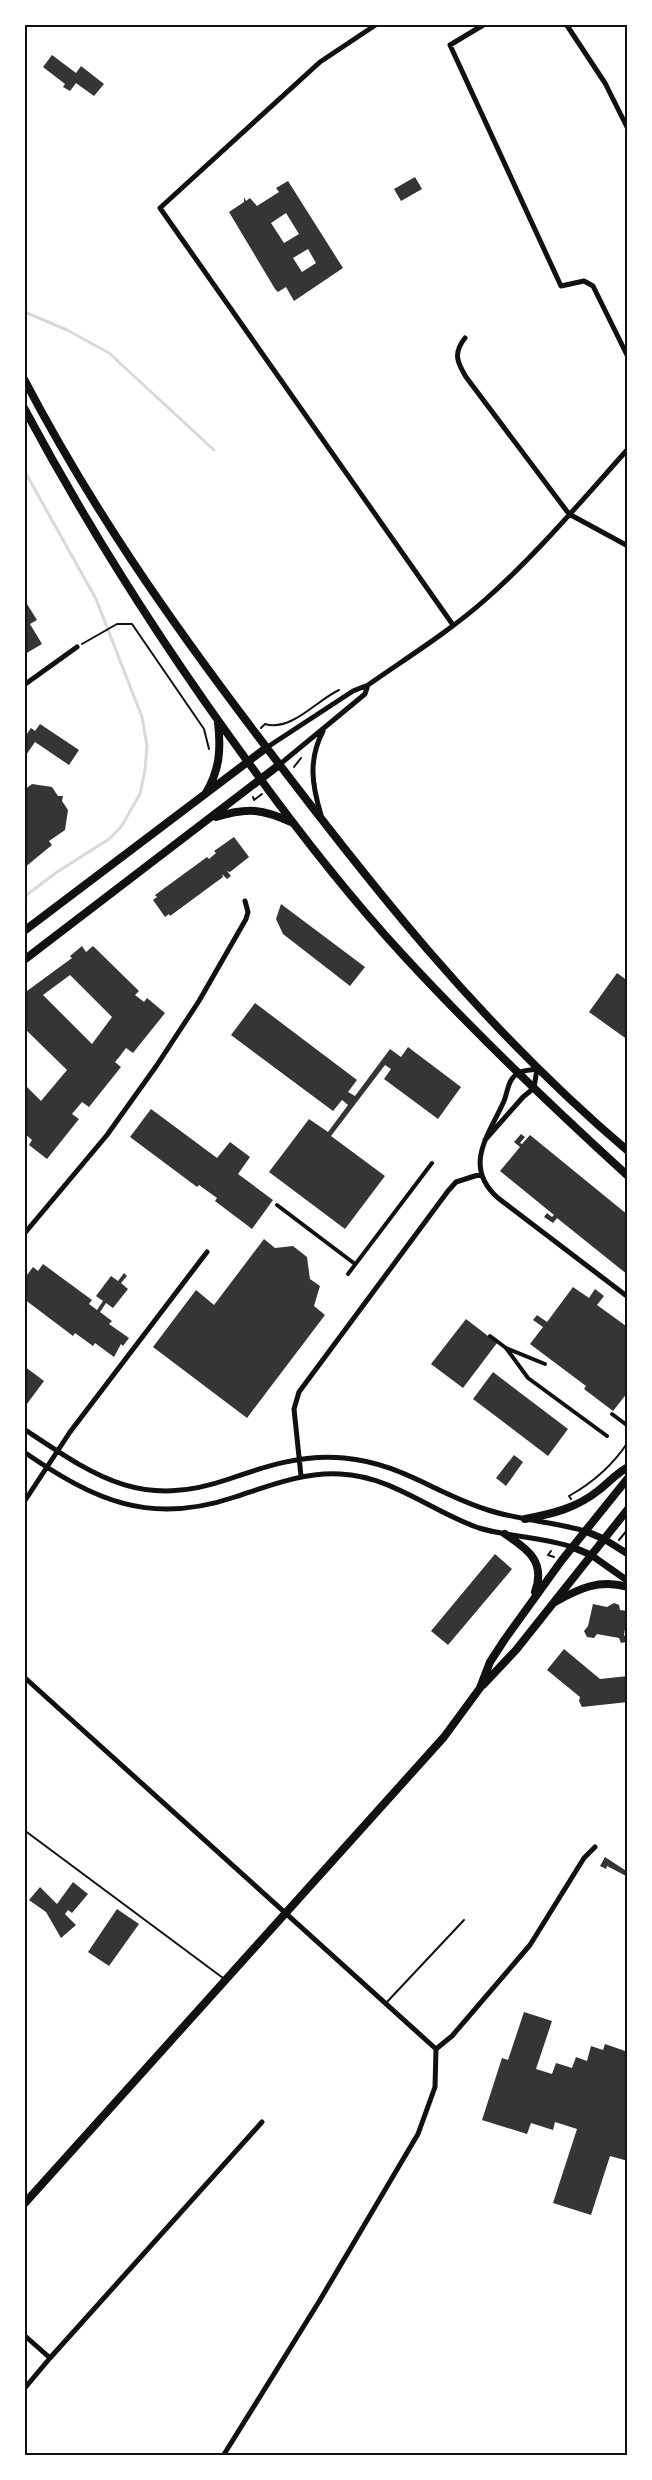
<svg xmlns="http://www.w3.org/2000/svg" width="652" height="2480" viewBox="0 0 652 2480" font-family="Inter,sans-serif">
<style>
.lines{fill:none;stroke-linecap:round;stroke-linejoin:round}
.stream{stroke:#d9d9d9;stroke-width:3}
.building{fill:#353535;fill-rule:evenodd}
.path{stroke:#111;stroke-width:2}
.service{stroke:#111;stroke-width:2}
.pedestrian{stroke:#111;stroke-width:4}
.minor{stroke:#111;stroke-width:5}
.tertiary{stroke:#111;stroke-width:7}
.secondary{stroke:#111;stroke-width:8}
.primary{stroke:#111;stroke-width:8}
.neatline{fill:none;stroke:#111;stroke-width:2}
</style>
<rect width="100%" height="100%" fill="#fff"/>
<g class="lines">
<path class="stream" d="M 27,313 L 67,330 L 109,353 L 214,450
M 24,470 L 96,599 L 142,717 L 147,746 L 145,770 L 140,794 L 121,827 L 109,839 L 57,872 L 24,897"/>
</g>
<path class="building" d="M 52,55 L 76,73 L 81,66 L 104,84 L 94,96 L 76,83 L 70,91 L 63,87 L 65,84 L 43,67 Z
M 415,177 L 422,189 L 401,201 L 394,189 Z
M 288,181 L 343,268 L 294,301 L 286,287 L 278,292 L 275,289 L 229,212 L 244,202 L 244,197 L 246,201 L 250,198 L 257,206 L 279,192 L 276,188 ZM 286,213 L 299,234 L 284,243 L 271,223 ZM 308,249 L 316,263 L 302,272 L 293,258 Z
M 27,604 L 37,620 L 30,624 L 42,644 L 25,654 L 24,606 Z
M 40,724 L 79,750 L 69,765 L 35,742 L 24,758 L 24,738 L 31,728 L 35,731 Z
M 32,784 L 52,787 L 58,796 L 63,796 L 62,801 L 68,810 L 65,830 L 49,841 L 52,845 L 24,868 L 24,790 Z
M 234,837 L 249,857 L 230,872 L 227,871 L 231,876 L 227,879 L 222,874 L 223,877 L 170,916 L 169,914 L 165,917 L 153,900 L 157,897 L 155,895 L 207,857 L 209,859 L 216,853 L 214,851 Z
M 281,904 L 365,967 L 350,986 L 283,934 L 276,919 Z
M 82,946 L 86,952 L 93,946 L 139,991 L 135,995 L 144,1002 L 147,998 L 165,1013 L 133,1053 L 126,1048 L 120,1056 L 115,1062 L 121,1067 L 89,1107 L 82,1102 L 72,1114 L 79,1119 L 47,1159 L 29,1145 L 32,1140 L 24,1133 L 24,1084 L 41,1101 L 67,1070 L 24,1028 L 24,987 L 27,991 L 72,958 L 70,956 ZM 70,975 L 112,1017 L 92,1044 L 43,995 Z
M 617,973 L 628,981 L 628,1040 L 589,1012 Z
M 255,1003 L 357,1080 L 348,1092 L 355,1096 L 390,1049 L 401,1057 L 408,1047 L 461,1087 L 438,1119 L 384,1079 L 391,1069 L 385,1065 L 331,1136 L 385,1176 L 345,1229 L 269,1172 L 309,1119 L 328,1132 L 348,1105 L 342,1100 L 333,1111 L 231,1035 Z
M 151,1109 L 217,1158 L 230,1142 L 250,1157 L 238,1174 L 273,1200 L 252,1229 L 215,1201 L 217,1198 L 199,1185 L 197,1187 L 130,1137 Z
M 521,1134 L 525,1137 L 520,1143 L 522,1144 L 530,1135 L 628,1215 L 628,1275 L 557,1218 L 553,1223 L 544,1217 L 547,1213 L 552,1217 L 554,1215 L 500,1171 L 520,1147 L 514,1142 Z
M 264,1239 L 275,1248 L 293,1246 L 307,1257 L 310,1279 L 320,1286 L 314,1306 L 325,1315 L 247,1418 L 153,1347 L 196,1290 L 214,1305 Z
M 43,1264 L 92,1300 L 89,1304 L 97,1310 L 103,1301 L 96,1296 L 111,1276 L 118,1281 L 124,1273 L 127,1276 L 121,1283 L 128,1289 L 113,1308 L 106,1303 L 100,1312 L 112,1321 L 109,1324 L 129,1338 L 123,1346 L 121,1344 L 114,1357 L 95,1343 L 93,1346 L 75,1333 L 73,1336 L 24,1299 L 24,1279 L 33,1267 L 38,1271 Z
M 573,1287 L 589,1298 L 595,1289 L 604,1296 L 597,1305 L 626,1326 L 628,1323 L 628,1392 L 613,1411 L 584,1389 L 586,1386 L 530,1344 L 543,1327 L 533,1320 L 537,1315 L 547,1322 Z
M 466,1319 L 497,1343 L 463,1388 L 431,1364 Z
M 24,1366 L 44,1381 L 24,1408 Z
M 493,1372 L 568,1429 L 548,1456 L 473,1399 Z
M 514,1455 L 523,1462 L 506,1486 L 496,1478 Z
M 495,1554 L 512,1569 L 448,1645 L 431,1631 Z
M 614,1603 L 619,1605 L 620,1610 L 628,1611 L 624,1635 L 627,1638 L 626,1642 L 621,1643 L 619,1638 L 597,1634 L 594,1638 L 587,1637 L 584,1631 L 588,1626 L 593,1604 L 607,1607 Z
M 564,1649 L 600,1679 L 628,1676 L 628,1702 L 582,1707 L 579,1701 L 580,1697 L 547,1670 Z
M 605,1857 L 628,1872 L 628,1877 L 607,1866 L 606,1869 L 600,1866 Z
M 73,1882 L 88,1894 L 72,1913 L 68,1910 L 65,1914 L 76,1925 L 61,1938 L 46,1912 L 29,1900 L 40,1887 L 57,1904 Z
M 117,1909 L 139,1924 L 109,1966 L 88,1952 Z
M 524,2012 L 552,2021 L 536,2069 L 552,2074 L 556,2063 L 572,2068 L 576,2057 L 587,2061 L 591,2046 L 603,2050 L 605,2044 L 628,2052 L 628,2161 L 610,2156 L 591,2215 L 553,2203 L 577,2129 L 555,2122 L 553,2130 L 531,2123 L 527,2134 L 482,2120 L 502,2058 L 508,2060 Z"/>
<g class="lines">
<path class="path" d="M 82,644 L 117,624 L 132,624 L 204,729 L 209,749
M 261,728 L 265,724 C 291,732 317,700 339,690
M 294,767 L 301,758
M 253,797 L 254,800 L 262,794
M 571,1499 L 569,1496 C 594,1482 613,1465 628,1442
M 619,1540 L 628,1529
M 551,1551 L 548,1555 L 554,1557"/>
<path class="service" d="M 24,1830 L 223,1978
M 386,2003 L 464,1920"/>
<path class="pedestrian" d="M 277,1205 L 355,1264
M 348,1274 L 432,1163
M 490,1336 L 506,1348 L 545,1364
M 506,1348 L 528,1378 L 607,1436
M 612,1414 L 628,1426"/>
<path class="minor" d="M 377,24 L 320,62 L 160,208 L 453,625
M 485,24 L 450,45 L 561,286 L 584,281 L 593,286 L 628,357
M 566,24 L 605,83 L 628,129
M 465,338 C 453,353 457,362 466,377 L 569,514 L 628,546
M 24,685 L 77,647
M 266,748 L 353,691 L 368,685 C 408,657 450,631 486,599 C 538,553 582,500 628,449
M 279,765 L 359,699 L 365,694 L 368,685
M 321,815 C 312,785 308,760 323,731
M 485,1140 L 523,1097 L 534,1088 L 537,1069 C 532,1070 523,1070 519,1073 C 508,1078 508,1091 504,1101 C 489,1135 462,1166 498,1198 L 628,1297
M 24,1234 L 107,1135 L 157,1065 L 199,1001 L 246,919 L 248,912 L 245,901
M 24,1429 C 95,1476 140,1510 229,1479 C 266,1466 303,1454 344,1458 C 401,1463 436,1494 488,1510 C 519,1520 553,1522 585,1531
M 24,1452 C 94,1500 149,1526 235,1497 C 269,1486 303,1472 340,1474 C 392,1476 432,1512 479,1528 C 509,1537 542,1537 572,1547
M 301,1476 L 294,1409 L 299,1392 L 448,1191 L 456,1182 L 481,1174
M 24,1502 L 70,1432 L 207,1252
M 24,1677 L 436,2049 L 435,2087 L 418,2134 L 320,2300 L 223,2456
M 436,2049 L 452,2036 L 530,1945 L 584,1858 L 595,1847
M 24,2335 L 50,2358 L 262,2122
M 24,2389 L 50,2358"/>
<path class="tertiary" d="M 585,1531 L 604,1539 L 628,1554
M 572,1547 L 591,1555 L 628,1581"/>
<path class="secondary" d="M 206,793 C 220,769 221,749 218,722
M 216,817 C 248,807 263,809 293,823
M 24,931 L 266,748
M 24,960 L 279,765
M 525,1519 C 552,1514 577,1508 599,1490 C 609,1482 617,1473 628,1467
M 505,1534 C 528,1549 546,1562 535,1592
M 555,1602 C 580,1588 599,1579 628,1587
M 483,1685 L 516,1650 L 628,1509
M 24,2204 L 444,1737 L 480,1688 L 490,1662 L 505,1639 L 562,1560 L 628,1478"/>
<path class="primary" d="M 24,379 C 92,509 169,619 257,735 C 372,887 482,1027 628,1151
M 24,408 C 91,533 167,652 251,766 C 298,831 348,895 403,955 C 474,1032 550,1105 628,1176"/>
</g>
<rect width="652" height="2480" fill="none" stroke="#ffffff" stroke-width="51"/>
<rect x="26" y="26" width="600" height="2428" class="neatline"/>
</svg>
